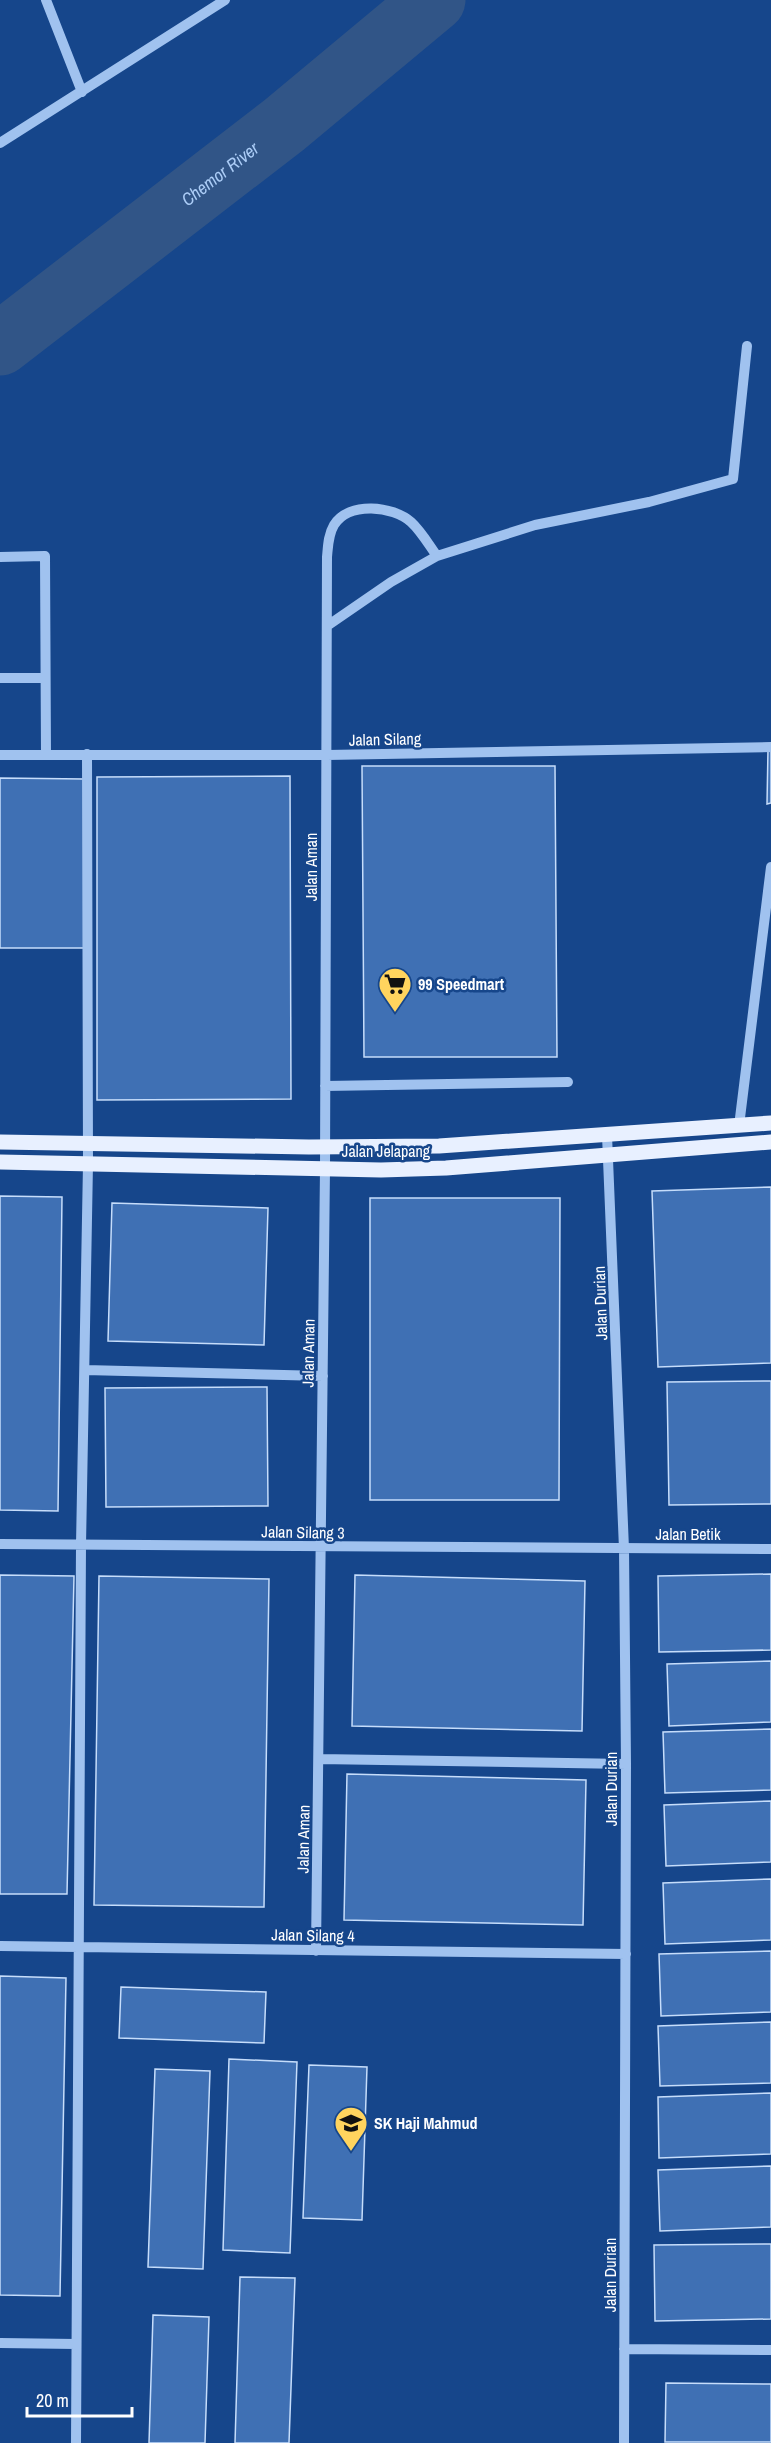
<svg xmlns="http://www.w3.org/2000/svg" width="771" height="2443" viewBox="0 0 771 2443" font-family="'Archivo Narrow',sans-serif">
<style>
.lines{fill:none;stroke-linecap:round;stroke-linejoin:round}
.river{stroke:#315587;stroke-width:63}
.building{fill:#3f70b4;stroke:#c6ddfb;stroke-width:1.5}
.minor{stroke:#a0c2ef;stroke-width:10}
.major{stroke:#e8f0ff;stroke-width:15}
.labels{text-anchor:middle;stroke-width:5;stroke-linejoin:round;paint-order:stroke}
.street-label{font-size:16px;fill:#fff;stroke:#16468b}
.poi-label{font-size:16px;font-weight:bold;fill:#fff;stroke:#16468b;text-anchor:start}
.water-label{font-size:18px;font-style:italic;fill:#abccf6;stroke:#16468b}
</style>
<rect width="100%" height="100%" fill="#16468b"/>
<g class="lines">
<path class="river" id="s1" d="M 0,344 L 284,125 L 434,0"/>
</g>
<path class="building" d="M 771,743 L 771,803 L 767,804 L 768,749 Z
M 362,766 L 555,766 L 557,1057 L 364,1057 Z
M 290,776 L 291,1099 L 97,1100 L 97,777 Z
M 0,778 L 84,779 L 84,948 L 0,948 Z
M 771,1187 L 771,1363 L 658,1367 L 652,1191 Z
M 0,1196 L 62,1197 L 58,1511 L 0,1510 Z
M 370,1198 L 560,1198 L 559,1500 L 370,1500 Z
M 112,1203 L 268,1208 L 264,1345 L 108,1341 Z
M 771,1381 L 771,1504 L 669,1505 L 667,1382 Z
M 267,1387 L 268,1506 L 106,1507 L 105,1388 Z
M 771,1574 L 771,1650 L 659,1652 L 658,1576 Z
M 0,1575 L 74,1576 L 67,1894 L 0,1894 Z
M 355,1575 L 585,1581 L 582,1731 L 352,1726 Z
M 99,1576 L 269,1579 L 264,1907 L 94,1905 Z
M 771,1661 L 771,1722 L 669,1726 L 667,1664 Z
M 771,1729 L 771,1790 L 665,1793 L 663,1732 Z
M 347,1774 L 586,1780 L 583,1925 L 344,1920 Z
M 771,1801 L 771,1862 L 666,1866 L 664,1805 Z
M 771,1879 L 771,1940 L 665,1944 L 663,1883 Z
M 771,1951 L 771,2012 L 661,2016 L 659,1954 Z
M 0,1976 L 66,1978 L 60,2296 L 0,2295 Z
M 121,1987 L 266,1992 L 264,2043 L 119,2038 Z
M 771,2022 L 771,2083 L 660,2086 L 658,2026 Z
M 229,2059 L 297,2062 L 290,2253 L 223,2250 Z
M 309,2065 L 367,2067 L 362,2220 L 303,2218 Z
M 155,2069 L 210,2071 L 203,2269 L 148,2267 Z
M 771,2093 L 771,2154 L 659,2158 L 658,2097 Z
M 771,2166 L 771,2227 L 660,2231 L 658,2170 Z
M 771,2244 L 771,2319 L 655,2321 L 654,2245 Z
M 240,2277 L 295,2278 L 289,2443 L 235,2443 Z
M 153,2315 L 209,2317 L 205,2443 L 149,2443 Z
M 666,2383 L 771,2384 L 771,2442 L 665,2442 Z"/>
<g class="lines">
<path class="minor" d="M 46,0 L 82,92
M 0,143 L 225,0
M 437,556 L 535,525 L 649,502 L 733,479 L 747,346
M 0,557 L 45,556 L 46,755
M 0,678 L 45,678
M 0,755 L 327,755 L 771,747
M 325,1086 L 568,1082
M 739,1126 L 771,867
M 607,1135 L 624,1549 L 626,1764 L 624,2443
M 85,1370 L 323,1376
M 0,1544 L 771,1549
M 319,1759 L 626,1764
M 0,1946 L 626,1954
M 316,1951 L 325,1169 L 327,557 C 328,547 328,535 334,525 C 349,501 393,506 411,522 C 421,531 429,545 437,556 L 391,582 L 327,626
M 0,2343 L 76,2344
M 624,2349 L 771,2350
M 76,2443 L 81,1545 L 88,1164 L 87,754"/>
<path class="major" d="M 0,1142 L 309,1147 L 439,1146 L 771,1123
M 0,1162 L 381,1170 L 446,1168 L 771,1142"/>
</g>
<defs>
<symbol id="supermarket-pin" viewBox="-11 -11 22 30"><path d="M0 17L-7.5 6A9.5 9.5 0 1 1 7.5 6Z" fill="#ffd45e" stroke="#16468b"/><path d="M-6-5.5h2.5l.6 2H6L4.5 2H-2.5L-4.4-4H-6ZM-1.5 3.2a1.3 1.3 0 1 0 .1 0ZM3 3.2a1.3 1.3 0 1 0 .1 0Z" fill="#111"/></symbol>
<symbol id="school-pin" viewBox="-11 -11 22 30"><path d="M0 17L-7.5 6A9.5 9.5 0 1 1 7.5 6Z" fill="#ffd45e" stroke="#16468b"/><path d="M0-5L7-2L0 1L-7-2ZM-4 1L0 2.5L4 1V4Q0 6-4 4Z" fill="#111"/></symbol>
</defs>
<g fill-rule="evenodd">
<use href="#supermarket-pin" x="376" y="965" width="38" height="52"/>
<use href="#school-pin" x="332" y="2104" width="38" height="52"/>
</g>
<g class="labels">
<g class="street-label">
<text transform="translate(385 739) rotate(-1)" y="6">Jalan Silang</text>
<text transform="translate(311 867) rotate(-90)" y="6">Jalan Aman</text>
<text x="386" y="1157">Jalan Jelapang</text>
<text transform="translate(600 1303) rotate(-92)" y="6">Jalan Durian</text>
<text transform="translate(308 1353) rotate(-89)" y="6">Jalan Aman</text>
<text transform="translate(303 1532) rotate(1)" y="6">Jalan Silang 3</text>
<text x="688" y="1540">Jalan Betik</text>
<text transform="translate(611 1789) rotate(-90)" y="6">Jalan Durian</text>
<text transform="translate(303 1839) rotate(-89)" y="6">Jalan Aman</text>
<text transform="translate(313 1935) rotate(1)" y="6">Jalan Silang 4</text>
<text transform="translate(610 2275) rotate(-90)" y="6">Jalan Durian</text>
</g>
<g class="poi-label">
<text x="418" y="990">99 Speedmart</text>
<text x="374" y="2129">SK Haji Mahmud</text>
</g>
<g class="water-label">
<text dy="6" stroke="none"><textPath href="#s1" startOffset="278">Chemor River</textPath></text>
</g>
</g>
<path d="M27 2407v9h105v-9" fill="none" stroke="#ffffff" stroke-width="3"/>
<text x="36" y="2407" font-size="18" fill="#ffffff" stroke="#16468b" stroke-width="4.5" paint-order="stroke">20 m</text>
</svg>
